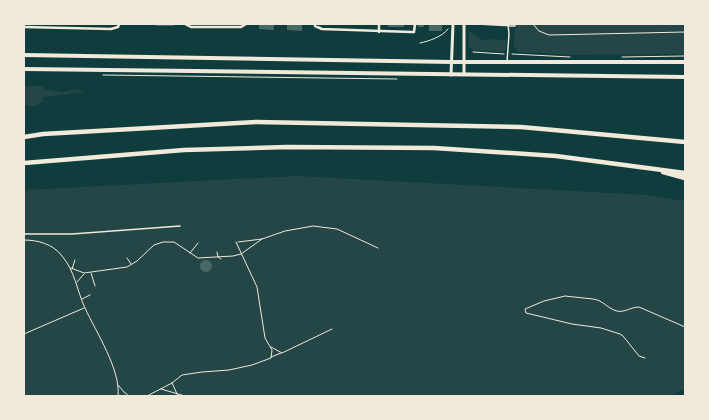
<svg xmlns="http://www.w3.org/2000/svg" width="709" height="420" viewBox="0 0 709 420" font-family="'DM Sans',sans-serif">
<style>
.green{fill:#244646}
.building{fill:#486865}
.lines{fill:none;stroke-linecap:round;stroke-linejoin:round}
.path{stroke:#f1e9da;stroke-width:1}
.service{stroke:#f1e9da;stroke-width:1.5}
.minor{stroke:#f1e9da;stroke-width:2.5}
.tertiary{stroke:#f1e9da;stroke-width:3}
.primary{stroke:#f1e9da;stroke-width:4}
.motorway{stroke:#f1e9da;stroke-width:4.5}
</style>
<rect width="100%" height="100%" fill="#0f3d3e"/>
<path class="green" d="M 517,24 L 685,24 L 685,54 L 573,55 L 520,52 L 522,55 C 509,46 514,37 517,24 Z
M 469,31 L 484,41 L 491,39 L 505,40 L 506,39 L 506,48 L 504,52 L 473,50 L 469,46 Z
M 24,86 L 42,86 L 46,90 L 63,92 L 76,89 L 85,92 L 43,97 C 42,107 33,107 24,105 Z
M 297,176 L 646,195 L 685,201 L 685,389 L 670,396 L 24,396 L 24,190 Z"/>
<path class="building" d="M 156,24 L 174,24 L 174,26 L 156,26 Z
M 259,24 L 274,24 L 274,30 L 259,29 Z
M 302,24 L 302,31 L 287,30 L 287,25 Z
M 389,24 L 404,24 L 404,27 L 388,27 Z
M 418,24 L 424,24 L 424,27 L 418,27 Z
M 429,24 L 442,24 L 442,31 L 429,31 Z
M200 266a6 6 0 1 1 12 0a6 6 0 1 1-12 0Z"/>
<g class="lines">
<path class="path" d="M 533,24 L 539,31 L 549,35 L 685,32
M 420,43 C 429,41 442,37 448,29
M 473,52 L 504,54
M 512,54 L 570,57
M 622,57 L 685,56
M 103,75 L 397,79
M 24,240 C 38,240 53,244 62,256 C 75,271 77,291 85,308 C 96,332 121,370 118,396
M 238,242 L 262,239 L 285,231 L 313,226 L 337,229 L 378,248
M 217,252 L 218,257 L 221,259
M 190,253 L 198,243
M 127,258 L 131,264
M 71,268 L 84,273 L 127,267 L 137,261 L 154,245 L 163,242 L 174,242 L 198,258 L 233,256 L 241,254 L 262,239
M 72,269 L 75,260
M 91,273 L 95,286
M 77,282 L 84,274
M 82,299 L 90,295
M 24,334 L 84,308
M 271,347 L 282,353 L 332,329
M 271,357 L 281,353
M 645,358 L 639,356 L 623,336 L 620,334 L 601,328 L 572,324 L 526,313 L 525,309 L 544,301 L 565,296 L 593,299 C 603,300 608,309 617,311 C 624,313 631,307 639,307 L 685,327
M 172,383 L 178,396
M 118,385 L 124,392 L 129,396
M 161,389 L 185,396
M 147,396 L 172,383 L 182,375 L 202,372 L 229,370 L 252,365 L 271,358 L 272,350 L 265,338 L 257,287 L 236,242"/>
<path class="service" d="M 477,24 L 515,26 L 515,24
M 507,62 L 509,34 L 508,24
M 24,234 L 72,234 L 180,226"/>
<path class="minor" d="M 185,24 L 191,27 L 241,27 L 246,24
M 315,24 L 315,26 L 322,29 L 411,32 L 414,32 L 415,24
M 379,24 L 379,32
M 24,27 L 111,29 L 118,27 L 119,24"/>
<path class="tertiary" d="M 464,24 L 464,74
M 451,75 L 453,24"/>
<path class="primary" d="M 24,55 L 452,62 L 685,62
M 24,69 L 685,77"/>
<path class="motorway" d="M 24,137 L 43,134 L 256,122 L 521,127 L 685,142
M 24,163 L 184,150 L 287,147 L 434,148 L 556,156 L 685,173
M 663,172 L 685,178"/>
</g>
<rect width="709" height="420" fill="none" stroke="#f1e9da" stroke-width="50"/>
</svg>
